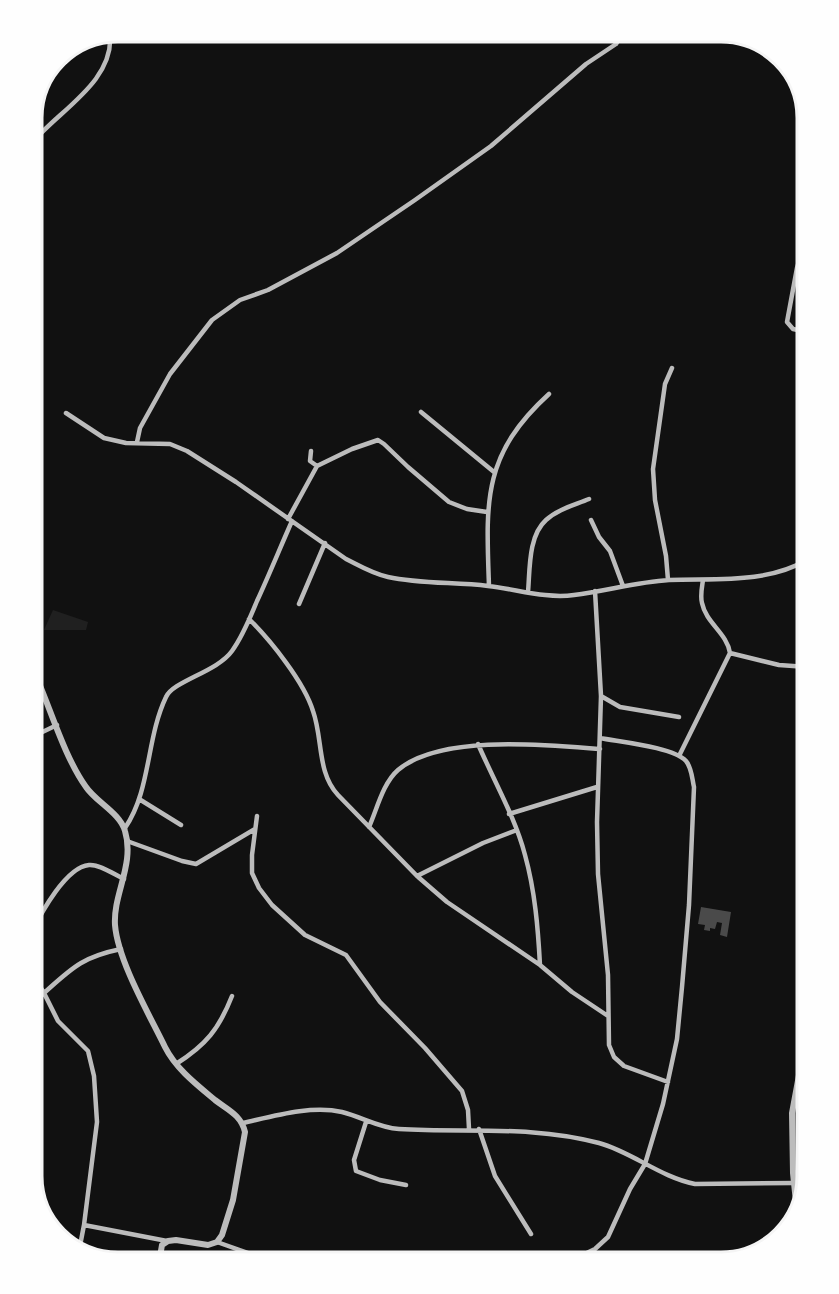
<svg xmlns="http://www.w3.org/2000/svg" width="839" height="1294" viewBox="0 0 839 1294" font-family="Quicksand,sans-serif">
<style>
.green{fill:#202020}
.building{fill:#4a4a4a}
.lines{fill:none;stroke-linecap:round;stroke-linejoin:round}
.minor{stroke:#bcbcbc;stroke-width:4.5}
.tertiary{stroke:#bcbcbc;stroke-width:6}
.rim{fill:none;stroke:#f5f5f5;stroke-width:3}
</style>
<rect width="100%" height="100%" fill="#111"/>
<path class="green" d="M 53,610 L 88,622 L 86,630 L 44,630 Z"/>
<path class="building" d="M 701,907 L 731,912 L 727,937 L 720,935 L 722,923 L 717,922 L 715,929 L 710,928 L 710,931 L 704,930 L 705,925 L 698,924 Z
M 807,1081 L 807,1158 L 801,1159 L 798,1103 Z"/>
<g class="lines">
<path class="minor" d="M 32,143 C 58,111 114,82 110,35
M 807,332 L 793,329 L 787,322 L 797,268 L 807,235
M 421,412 L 494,472
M 66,413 L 104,438 L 126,443 L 170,444 L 187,451 L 236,482 L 346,559 C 360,566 373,574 388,577 C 420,584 455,582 488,586 C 516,589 546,599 574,595 C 606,591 637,582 669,580 C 715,578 765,584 807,560
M 137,442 L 140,428 L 170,374 L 212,320 L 240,300 L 268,290 L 337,253 L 415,200 L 491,146 L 586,64 L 616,44 L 623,32
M 311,451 L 310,461 L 317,466 L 352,449 L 378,440 L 384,444 L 408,467 L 449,502 L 467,509 L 487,512
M 288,519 L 317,466
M 591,520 L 599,537 L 610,551 L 623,586
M 668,580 L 666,556 L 655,500 L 653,469 L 665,384 L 672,368
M 489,586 C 486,502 482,455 549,394
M 595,591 L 601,696 L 597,822 L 598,874 L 608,975 L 609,1045 L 614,1057 L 624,1066 L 668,1082
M 528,592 C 530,570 528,536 546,520 C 558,509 575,505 589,499
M 299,604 L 325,543
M 249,619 C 271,641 304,682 313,711 C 323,739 317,773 338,795 L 417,876 L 447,902 L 540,965 L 572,992 L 608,1016
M 730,653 L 779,665 L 807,667
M 601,696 L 620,707 L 679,717
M 32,737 L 57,725
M 478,744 C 494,781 515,817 525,855 C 535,891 538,928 540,965
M 679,756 L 730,653 C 727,633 706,623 702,603 C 700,596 702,587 703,580
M 139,799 L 181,825
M 509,814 L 597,787
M 257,816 L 252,855 L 252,873 L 259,888 L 272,905 L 305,935 L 346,955 L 380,1002 L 425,1048 L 462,1091 L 468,1110 L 469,1129
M 369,827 C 377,809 383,783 398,770 C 441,734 547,745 600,749
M 125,828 C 151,790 146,739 166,697 C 173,681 217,672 232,651 C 243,636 250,618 257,601 C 269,575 280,548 292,521
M 127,841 L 182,861 L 196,864 L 255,829
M 417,876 L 483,843 L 517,830
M 32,932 C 41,913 66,867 89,865 C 100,864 115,875 124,879
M 32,1005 L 44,993 L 32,974
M 176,1064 C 206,1045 219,1029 232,996
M 366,1122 L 354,1160 L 356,1171 L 380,1180 L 406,1185
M 243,1123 C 274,1116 311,1105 342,1112 C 362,1117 379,1128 399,1129 C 466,1133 532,1125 599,1143 C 632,1152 660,1177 695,1184 L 794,1183
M 479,1129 L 495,1176 L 531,1234
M 793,1173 L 807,1171
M 84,1225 L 167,1241
M 65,1242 L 79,1245
M 217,1242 L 273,1262
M 79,1251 L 84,1225 L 97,1122 L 94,1076 L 88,1051 L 58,1021 L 44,993 C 72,968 82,957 121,949
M 238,1262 L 239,1252
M 568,1262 L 595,1249 L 608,1237 L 630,1189 L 645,1164 L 663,1104 L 677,1039 L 682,987 L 689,905 L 694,787 C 692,779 692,768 686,761 C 673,747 620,742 600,738"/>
<path class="tertiary" d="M 32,667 C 49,703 63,755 86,787 C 96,802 120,813 125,831 C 135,864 113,894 115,925 C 118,961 149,1014 165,1047 C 176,1069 197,1085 215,1100 C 228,1110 241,1115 245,1132 L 233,1200 L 222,1235 L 217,1242 L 208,1245 L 176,1240 L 168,1241 L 162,1245 L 159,1262
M 797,1212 L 793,1173 L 792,1113 L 807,1032"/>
</g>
<path d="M0 0H839V1294H0ZM118 42H721A76 76 0 0 1 797 118V1176A76 76 0 0 1 721 1252H118A76 76 0 0 1 42 1176V118A76 76 0 0 1 118 42Z" fill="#fefefe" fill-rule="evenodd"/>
<path class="rim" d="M118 42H721A76 76 0 0 1 797 118V1176A76 76 0 0 1 721 1252H118A76 76 0 0 1 42 1176V118A76 76 0 0 1 118 42Z"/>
</svg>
